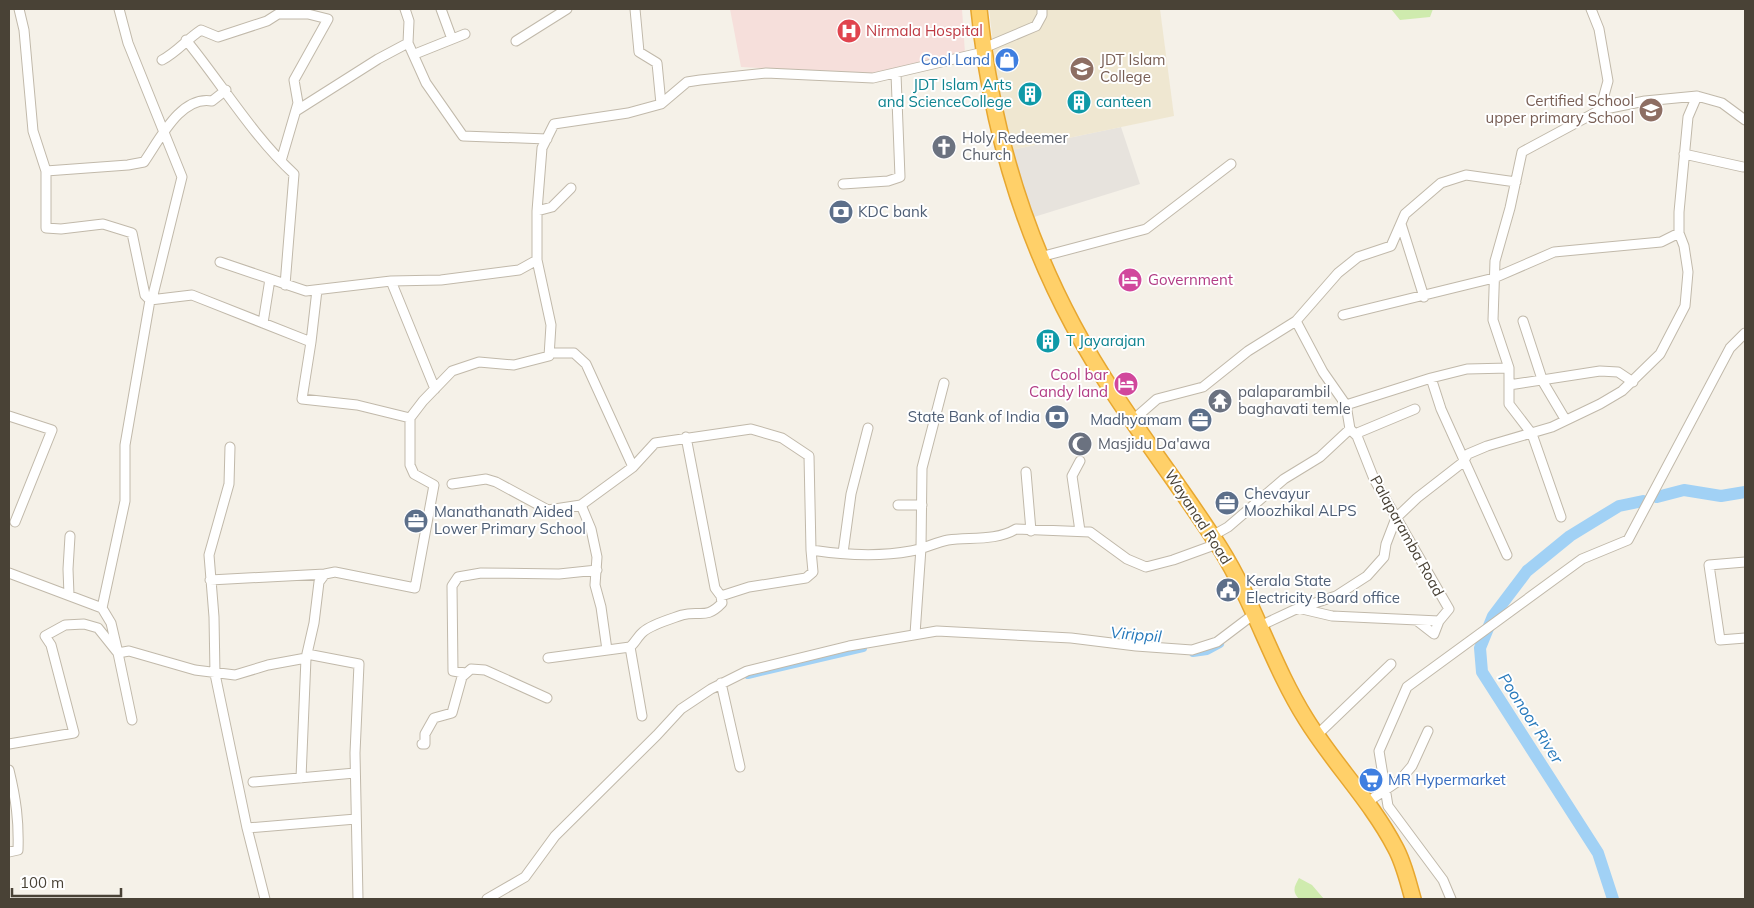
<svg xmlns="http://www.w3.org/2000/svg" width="1754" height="908" viewBox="0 0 1754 908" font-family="Mulish,sans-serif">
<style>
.industrial{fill:#e7e3dd}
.education{fill:#efe7d1}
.medical{fill:#f6dfdb}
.green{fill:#cfebae}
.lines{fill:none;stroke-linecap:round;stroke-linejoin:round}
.canal{stroke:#a1d1f5;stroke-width:8}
.river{stroke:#a1d1f5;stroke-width:12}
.street-casing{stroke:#c1b9aa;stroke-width:11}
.highway-casing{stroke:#e7a730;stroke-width:18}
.street{stroke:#fff;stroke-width:9}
.highway{stroke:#ffd069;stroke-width:15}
.labels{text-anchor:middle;stroke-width:4;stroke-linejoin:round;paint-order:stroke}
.health-label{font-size:15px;fill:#be3a42;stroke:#fff;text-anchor:start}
.shop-label{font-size:15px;fill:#366cbe;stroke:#fff;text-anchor:end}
.education-label{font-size:15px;fill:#785e54;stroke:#fff;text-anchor:start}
.culture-label{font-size:15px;fill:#0d838f;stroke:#fff;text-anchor:start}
.worship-label{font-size:15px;fill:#5b616d;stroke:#fff;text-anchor:start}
.service-label{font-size:15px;fill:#4e5e75;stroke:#fff;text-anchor:start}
.hotel-label{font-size:15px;fill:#b23c85;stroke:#fff;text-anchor:start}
.street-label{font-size:15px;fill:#494236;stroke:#fff}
.water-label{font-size:16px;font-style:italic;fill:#287abc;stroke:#fff}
</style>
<rect width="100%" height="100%" fill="#f5f1e8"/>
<path class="industrial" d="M 1121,127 L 1140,184 L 1034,217 L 1011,150 Z"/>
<path class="education" d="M 989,9 L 1160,9 L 1174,116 L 1011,150 L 999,95 Z"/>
<path class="medical" d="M 730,9 L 962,9 L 965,53 L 879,74 L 741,67 Z"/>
<path class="green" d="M 1391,9 L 1433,9 L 1430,17 L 1400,20 Z
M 1299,878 L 1312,885 L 1324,899 L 1299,899 C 1292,891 1294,887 1299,878 Z"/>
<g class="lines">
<path class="canal" d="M 1193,653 L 1207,651 L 1220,644
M 748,675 L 863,648"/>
<path class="river" d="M 1657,497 L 1684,490 L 1721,496 L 1745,492
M 1613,899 L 1598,853 L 1482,672 L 1480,648 L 1493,616 L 1527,571 L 1570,536 L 1619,506 L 1643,501"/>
<defs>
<path id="street" d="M 19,9 L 24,30 L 33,131 L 46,171
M 119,9 L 128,43 L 182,177 L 152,299
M 405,9 L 409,21 L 408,43
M 441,9 L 452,39
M 635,9 L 639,52 L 657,63 L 661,104
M 1591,9 L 1599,29 L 1608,81 L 1600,110
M 186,40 C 222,84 252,135 294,174 L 285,285
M 516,41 L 567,9
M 984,48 L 1036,26 L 1042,15 L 1042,9
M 415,54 L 465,34
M 162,60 C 177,52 186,40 201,30 L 218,37 L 267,21 L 278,14 L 308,14 L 328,19 L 294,80 L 298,103 L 281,161
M 226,90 L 212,101 C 181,95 160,139 144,162 L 128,165 L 46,171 L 46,228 L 61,229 L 103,224 L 132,233 L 145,295 L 150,300 L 192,295 L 311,342 L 302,399 L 357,405 L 410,418
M 296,111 L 378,59 L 408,43 L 426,83 L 463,136 L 547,139
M 1684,154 L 1743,167
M 843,184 L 888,181 L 900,177 L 896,74
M 537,211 L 552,207 L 571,188
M 1401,224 L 1424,297
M 1040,257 L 1146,229 L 1231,164
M 220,262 L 306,291 L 391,281 L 441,280 L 519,270 L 537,260
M 391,281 L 435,389
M 1343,315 L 1494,278 L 1554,252 L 1661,242 L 1679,233
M 1296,321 L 1323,372 L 1346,405 L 1350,429
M 1523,321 L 1543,382 L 1565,419
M 263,323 L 270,279
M 311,342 L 317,290
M 549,353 L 574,353 L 586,364 L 633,467
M 1431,378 L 1441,409 L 1507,555
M 1509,385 L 1600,371 L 1618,372 L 1633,382
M 1346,405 L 1431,378 L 1467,369 L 1509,368
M 9,416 L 52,430 L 15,522
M 1133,420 L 1157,399 L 1203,387 L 1248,351 L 1296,321 L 1338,273 L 1358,257 L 1391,246 L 1405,214 L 1441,183 L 1466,175 L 1516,182
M 1355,434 L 1415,409
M 686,437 L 715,588 L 721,596 L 749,587 L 806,578 L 813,572 L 811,550 C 844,555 879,557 911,551 C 924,549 936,542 948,540 C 971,537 996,541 1016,529 L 1090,532 L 1127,559 L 1146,567 L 1173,560 L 1217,544
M 230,447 L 229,484 L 209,555 L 214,617 L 215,674 L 247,828 L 265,899
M 1026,472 L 1031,531
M 452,484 L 486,479 L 496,482 L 548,510 L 581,505 L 633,467 L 655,443 L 751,429 L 782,438 L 809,456 L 811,550
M 581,505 L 591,529 L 597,557 L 595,585 L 601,607 L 607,650
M 898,505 L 922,505
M 1561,517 L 1532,434 L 1509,404 L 1509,368 L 1493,320 L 1495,261 L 1510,208 L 1522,152 L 1600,110 L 1645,101 L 1697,96 L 1722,103 L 1745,120
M 1080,531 L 1072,476 L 1080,461
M 1212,536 L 1228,527 L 1284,479 L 1320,457 L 1350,429
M 843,553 L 851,494 L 868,428
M 1745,562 L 1709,565 L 1720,640 L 1745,638
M 9,573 L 102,608 L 111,623 L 118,653 L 129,651 L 195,670 L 235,675 L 268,665 L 306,658 L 314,623 L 319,582 L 325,574 L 335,572 L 415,588 L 434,485 L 414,474 L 410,465 L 410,418 L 423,401 L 452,371 L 479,362 L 514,365 L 549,356 L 551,325 L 537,260 L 537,211 L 542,148 L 554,124 L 628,113 L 661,104 L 687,82 L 700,80 L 766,73 L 873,78 L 984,52
M 210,580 L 325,574
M 69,595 L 68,569 L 70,536
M 102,608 L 125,501 L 125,445 L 150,300
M 1298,608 L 1332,616 L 1439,621 L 1449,609 L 1374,479 L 1357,436 L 1350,429
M 1416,620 L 1434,634 L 1439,621
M 1260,626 L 1294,610 L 1336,596 L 1367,576 L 1384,557 L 1386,544 L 1396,518 L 1417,498 L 1462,463 L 1468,454 L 1487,446 L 1552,427 L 1600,404 L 1622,391 L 1660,354 L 1685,306 L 1688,272 L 1684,246 L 1679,233 L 1679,212 L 1688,117 L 1697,96
M 915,634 L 921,548 L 922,468 L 944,383
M 630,647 L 642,716
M 307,654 L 359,664 L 355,753 L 358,899
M 548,658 L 630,647 C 635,643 638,636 643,632 C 652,624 671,619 682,615 C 700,610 706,620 722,603 L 721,596
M 465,673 L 453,671 L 452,586 L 458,577 L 481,573 L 559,574 L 597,570
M 721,683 L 740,767
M 1317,735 L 1391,664
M 9,744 L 74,733 L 51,645 L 45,636 L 65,625 L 84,624 L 98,628 L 118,653 L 132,720
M 422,744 L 425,744 L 425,734 L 434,718 L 452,713 L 462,677 L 471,669 L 485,670 L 547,698
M 9,770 C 16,799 19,821 18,850 L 9,852
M 301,778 L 306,658
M 253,782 L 355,773
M 1366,803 L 1400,780 L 1412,766 L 1428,731
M 247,828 L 356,819
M 487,899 L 525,877 L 555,836 L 657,735 L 681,709 L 711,689 L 747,671 L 849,646 L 937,631 L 1071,638 L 1136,646 L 1192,650 L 1217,642 L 1254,614
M 1451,899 L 1443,880 L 1388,806 L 1379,751 L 1407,687 L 1582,559 L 1628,540 L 1730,348 L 1745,333"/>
<path id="highway" d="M 979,9 C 990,119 1021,228 1073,325 C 1115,404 1172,473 1220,548 C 1254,602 1272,665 1306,719 C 1333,763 1371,801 1395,847 C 1404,863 1408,882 1413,899"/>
</defs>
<use href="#street" class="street-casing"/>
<use href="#highway" class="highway-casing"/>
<use href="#street" class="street"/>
<use href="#highway" class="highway"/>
</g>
<defs>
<symbol id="hospital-disc" viewBox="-11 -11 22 22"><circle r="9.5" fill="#e0444e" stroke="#fff"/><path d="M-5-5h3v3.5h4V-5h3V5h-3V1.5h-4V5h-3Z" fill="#fff"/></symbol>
<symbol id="shop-disc" viewBox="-11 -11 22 22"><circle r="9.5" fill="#3f7fe0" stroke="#fff"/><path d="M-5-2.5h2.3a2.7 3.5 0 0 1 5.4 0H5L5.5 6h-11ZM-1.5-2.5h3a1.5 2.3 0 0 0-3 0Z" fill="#fff"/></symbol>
<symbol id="university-disc" viewBox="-11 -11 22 22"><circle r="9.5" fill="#8d6e63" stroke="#fff"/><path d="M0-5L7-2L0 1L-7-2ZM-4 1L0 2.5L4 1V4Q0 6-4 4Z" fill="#fff"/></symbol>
<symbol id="building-disc" viewBox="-11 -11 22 22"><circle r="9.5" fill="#0f9aa8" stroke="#fff"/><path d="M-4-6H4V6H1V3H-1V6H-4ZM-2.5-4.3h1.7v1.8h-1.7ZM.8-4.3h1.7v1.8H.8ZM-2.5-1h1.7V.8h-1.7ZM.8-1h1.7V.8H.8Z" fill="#fff"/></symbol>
<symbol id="school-disc" viewBox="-11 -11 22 22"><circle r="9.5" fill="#8d6e63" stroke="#fff"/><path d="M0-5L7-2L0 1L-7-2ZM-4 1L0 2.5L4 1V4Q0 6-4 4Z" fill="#fff"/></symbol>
<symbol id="church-disc" viewBox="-11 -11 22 22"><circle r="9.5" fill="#6b7280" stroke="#fff"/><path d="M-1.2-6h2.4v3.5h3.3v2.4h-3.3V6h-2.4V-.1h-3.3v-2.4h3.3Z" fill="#fff"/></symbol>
<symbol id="bank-disc" viewBox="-11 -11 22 22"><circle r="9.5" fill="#5c6f8a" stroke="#fff"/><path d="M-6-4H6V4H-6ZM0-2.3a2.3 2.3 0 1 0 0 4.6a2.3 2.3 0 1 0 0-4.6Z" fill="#fff"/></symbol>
<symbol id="hotel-disc" viewBox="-11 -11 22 22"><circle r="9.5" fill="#d1479c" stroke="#fff"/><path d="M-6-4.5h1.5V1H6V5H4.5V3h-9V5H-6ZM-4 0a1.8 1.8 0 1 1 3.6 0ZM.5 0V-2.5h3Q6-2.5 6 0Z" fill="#fff"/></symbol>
<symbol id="temple-disc" viewBox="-11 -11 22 22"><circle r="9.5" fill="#6b7280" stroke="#fff"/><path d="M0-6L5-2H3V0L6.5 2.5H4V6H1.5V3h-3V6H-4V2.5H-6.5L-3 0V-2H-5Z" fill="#fff"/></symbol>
<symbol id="office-disc" viewBox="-11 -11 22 22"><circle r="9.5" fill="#5c6f8a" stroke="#fff"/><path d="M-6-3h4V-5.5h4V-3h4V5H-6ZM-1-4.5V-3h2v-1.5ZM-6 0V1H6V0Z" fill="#fff"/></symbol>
<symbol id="mosque-disc" viewBox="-11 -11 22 22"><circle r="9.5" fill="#6b7280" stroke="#fff"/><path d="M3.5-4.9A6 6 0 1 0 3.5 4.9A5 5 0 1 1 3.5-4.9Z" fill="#fff"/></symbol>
<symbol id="civic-disc" viewBox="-11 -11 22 22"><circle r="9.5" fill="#5c6f8a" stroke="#fff"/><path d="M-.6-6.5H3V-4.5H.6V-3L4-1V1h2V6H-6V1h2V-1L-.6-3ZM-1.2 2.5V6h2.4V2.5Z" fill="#fff"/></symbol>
<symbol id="supermarket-disc" viewBox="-11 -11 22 22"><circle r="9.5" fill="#3f7fe0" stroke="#fff"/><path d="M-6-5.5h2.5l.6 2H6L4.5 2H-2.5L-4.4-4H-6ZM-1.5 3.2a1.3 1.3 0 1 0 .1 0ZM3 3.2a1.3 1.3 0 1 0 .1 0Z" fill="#fff"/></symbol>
</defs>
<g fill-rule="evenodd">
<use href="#hospital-disc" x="835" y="17" width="28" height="28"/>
<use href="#shop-disc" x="993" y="46" width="28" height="28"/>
<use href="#university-disc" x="1068" y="55" width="28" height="28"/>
<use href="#building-disc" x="1016" y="80" width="28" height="28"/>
<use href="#building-disc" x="1065" y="88" width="28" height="28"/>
<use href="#school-disc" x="1637" y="96" width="28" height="28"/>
<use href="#church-disc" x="930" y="133" width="28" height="28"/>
<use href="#bank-disc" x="827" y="198" width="28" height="28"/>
<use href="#hotel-disc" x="1116" y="266" width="28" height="28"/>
<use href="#building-disc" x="1034" y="327" width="28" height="28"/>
<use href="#hotel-disc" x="1112" y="370" width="28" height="28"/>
<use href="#temple-disc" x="1206" y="387" width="28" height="28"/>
<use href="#bank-disc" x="1043" y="403" width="28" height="28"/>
<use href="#office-disc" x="1186" y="406" width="28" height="28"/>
<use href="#mosque-disc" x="1066" y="430" width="28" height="28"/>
<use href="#office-disc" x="1213" y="489" width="28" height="28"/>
<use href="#office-disc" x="402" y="507" width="28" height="28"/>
<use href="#civic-disc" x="1214" y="576" width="28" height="28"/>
<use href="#supermarket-disc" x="1357" y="766" width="28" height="28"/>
</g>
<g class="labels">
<g class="health-label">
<text x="866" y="36">Nirmala Hospital</text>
</g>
<g class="shop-label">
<text x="990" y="65">Cool Land</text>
<text x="1388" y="785" text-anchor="start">MR Hypermarket</text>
</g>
<g class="education-label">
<text x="1100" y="65">JDT Islam<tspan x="1100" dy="17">College</tspan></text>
<text x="1634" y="106" text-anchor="end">Certified School<tspan x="1634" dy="17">upper primary School</tspan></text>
</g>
<g class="culture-label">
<text x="1012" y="90" text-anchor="end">JDT Islam Arts<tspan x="1012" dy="17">and ScienceCollege</tspan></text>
<text x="1096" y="107">canteen</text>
<text x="1066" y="346">T Jayarajan</text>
</g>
<g class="worship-label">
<text x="962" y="143">Holy Redeemer<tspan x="962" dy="17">Church</tspan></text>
<text x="1238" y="397">palaparambil<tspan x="1238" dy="17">baghavati temle</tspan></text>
<text x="1098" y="449">Masjidu Da'awa</text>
</g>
<g class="service-label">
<text x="858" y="217">KDC bank</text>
<text x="1040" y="422" text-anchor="end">State Bank of India</text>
<text x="1182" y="425" text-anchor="end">Madhyamam</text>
<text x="1244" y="499">Chevayur<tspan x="1244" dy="17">Moozhikal ALPS</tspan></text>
<text x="434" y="517">Manathanath Aided<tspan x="434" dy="17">Lower Primary School</tspan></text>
<text x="1246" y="586">Kerala State<tspan x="1246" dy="17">Electricity Board office</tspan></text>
</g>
<g class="hotel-label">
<text x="1148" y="285">Government</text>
<text x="1108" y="380" text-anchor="end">Cool bar<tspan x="1108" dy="17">Candy land</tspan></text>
</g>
<g class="street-label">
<text transform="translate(1198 517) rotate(57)" y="5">Wayanad Road</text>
<text transform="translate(1407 536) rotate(61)" y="5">Palaparamba Road</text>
</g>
<g class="water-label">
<text transform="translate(1136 634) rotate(5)" y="6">Virippil</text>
<text transform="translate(1531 718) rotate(57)" y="6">Poonoor River</text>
</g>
</g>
<rect width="1754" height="908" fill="none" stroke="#494236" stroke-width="20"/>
<path d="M12 888v8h109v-8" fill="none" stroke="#494236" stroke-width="2.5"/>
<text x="20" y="888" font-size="15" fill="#494236" stroke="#ffffff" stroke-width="4" paint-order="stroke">100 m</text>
</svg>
